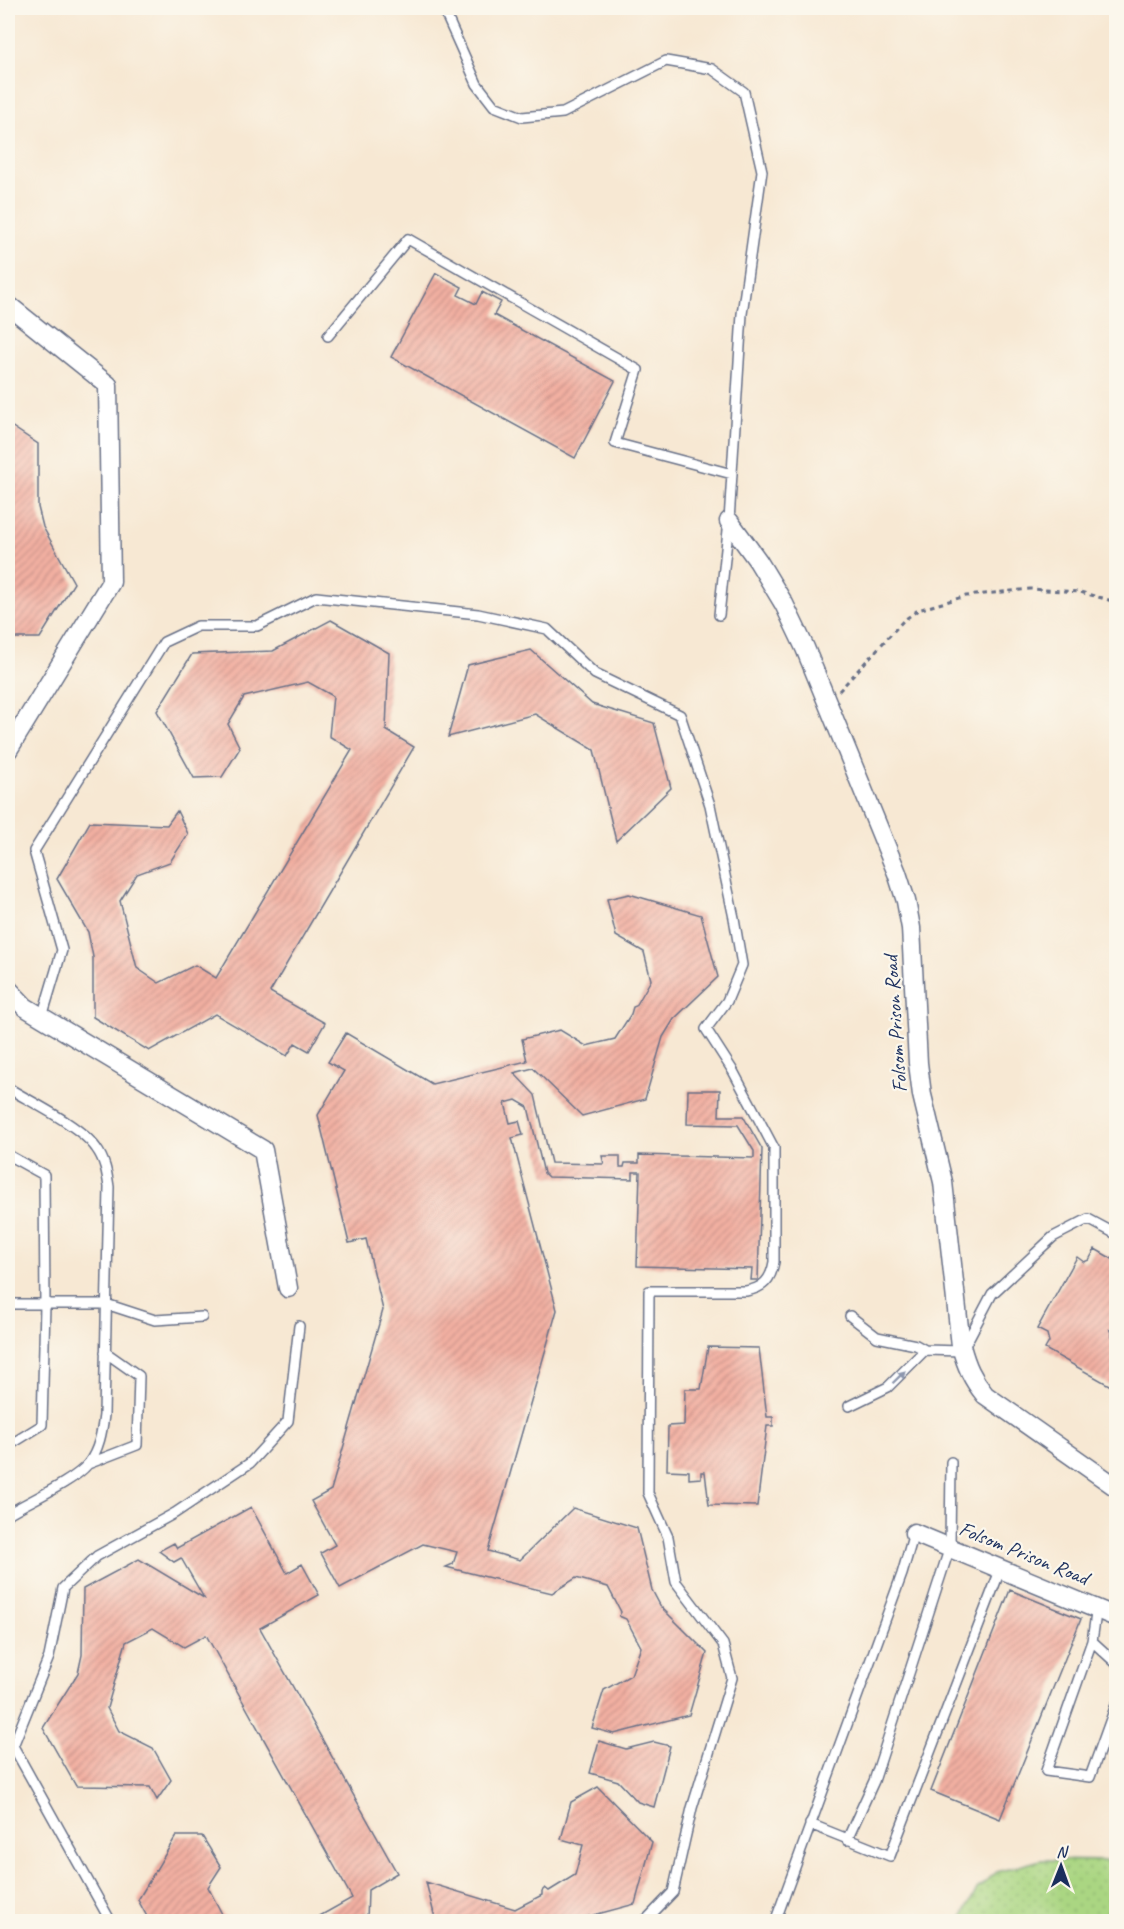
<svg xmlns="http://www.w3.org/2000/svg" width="1124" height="1929" viewBox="0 0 1124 1929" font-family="Caveat,sans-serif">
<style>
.grass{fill:url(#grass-dots);stroke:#628270;stroke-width:1.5}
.building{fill:url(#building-hatch)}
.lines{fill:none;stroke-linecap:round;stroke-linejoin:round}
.service-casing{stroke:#687087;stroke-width:12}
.minor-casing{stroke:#687087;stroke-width:21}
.path{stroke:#687087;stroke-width:3;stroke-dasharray:4.5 4.5;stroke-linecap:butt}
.service{stroke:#fff;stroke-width:9}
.minor{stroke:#fff;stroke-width:18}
.oneway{fill:#8d97ae}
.labels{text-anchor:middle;stroke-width:4.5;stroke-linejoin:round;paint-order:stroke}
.street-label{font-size:21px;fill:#1b2f5e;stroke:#fbf7ec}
</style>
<defs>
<pattern id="grass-dots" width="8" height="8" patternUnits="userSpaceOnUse" patternTransform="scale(1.5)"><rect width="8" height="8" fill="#aad682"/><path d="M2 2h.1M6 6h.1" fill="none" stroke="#92b873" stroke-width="1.8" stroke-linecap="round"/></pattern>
<pattern id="building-hatch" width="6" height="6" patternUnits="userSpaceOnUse" patternTransform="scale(1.5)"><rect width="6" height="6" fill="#f3b0a2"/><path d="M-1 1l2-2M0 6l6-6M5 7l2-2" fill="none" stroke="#c49087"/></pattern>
</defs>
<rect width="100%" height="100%" fill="#fbf7ec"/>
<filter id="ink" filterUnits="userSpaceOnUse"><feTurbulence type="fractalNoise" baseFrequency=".0167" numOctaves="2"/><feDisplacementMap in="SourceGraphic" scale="12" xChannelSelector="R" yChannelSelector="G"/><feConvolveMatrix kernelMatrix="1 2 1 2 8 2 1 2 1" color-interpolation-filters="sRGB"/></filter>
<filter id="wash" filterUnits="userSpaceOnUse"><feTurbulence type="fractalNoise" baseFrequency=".008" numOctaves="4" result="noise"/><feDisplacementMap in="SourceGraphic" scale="24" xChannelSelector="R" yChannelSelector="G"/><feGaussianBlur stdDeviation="1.35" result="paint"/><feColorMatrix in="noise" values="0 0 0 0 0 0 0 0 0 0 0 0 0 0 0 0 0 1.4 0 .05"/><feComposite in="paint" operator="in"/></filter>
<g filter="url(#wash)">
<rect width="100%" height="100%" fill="#f7e8d3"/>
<path class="grass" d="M 1041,1860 L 1116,1861 L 1116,1921 L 961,1921 L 977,1889 L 997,1872 Z"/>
<g id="blocks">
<path class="building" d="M 436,273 L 462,287 L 458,295 L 476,304 L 482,292 L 501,302 L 494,315 L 615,381 L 575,458 L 391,357 Z
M 8,424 L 38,444 L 38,507 L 43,527 L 74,583 L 40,638 L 8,638 L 8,566 L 11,560 L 8,540 Z
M 331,620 L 389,653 L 386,730 L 414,747 L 270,992 L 325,1023 L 309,1051 L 295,1043 L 287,1056 L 215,1014 L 149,1051 L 93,1017 L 93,957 L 88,932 L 57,879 L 90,822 L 167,825 L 177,811 L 188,834 L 170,862 L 137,874 L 120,901 L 137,968 L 159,983 L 195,965 L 216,978 L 352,750 L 329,736 L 333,696 L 308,682 L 244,697 L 228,724 L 240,748 L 222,777 L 194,778 L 157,711 L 192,654 L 273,651 Z
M 531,650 L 592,704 L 654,723 L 671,788 L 616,841 L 594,750 L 535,714 L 448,737 L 468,665 Z
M 629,894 L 701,915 L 718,977 L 674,1019 L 663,1037 L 645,1099 L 582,1116 L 533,1068 L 514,1073 L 535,1095 L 551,1163 L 604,1164 L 602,1156 L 620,1156 L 620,1167 L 624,1167 L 625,1163 L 639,1163 L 639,1155 L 754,1158 L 754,1151 L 738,1125 L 687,1124 L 688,1090 L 720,1090 L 719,1116 L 743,1116 L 762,1149 L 758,1280 L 751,1280 L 752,1269 L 637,1266 L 640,1172 L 633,1172 L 633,1179 L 548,1177 L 544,1173 L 528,1107 L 516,1100 L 505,1103 L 510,1123 L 519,1121 L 523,1135 L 512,1138 L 557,1310 L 488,1551 L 520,1560 L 573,1508 L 637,1528 L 652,1590 L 661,1607 L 707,1653 L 689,1715 L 614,1734 L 592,1728 L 604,1690 L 631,1675 L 641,1647 L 626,1619 L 619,1616 L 621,1612 L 608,1587 L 576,1578 L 552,1593 L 446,1567 L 453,1564 L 457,1552 L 423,1544 L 340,1588 L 321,1553 L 335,1545 L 311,1501 L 331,1490 L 383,1310 L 366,1239 L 349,1243 L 318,1115 L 344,1071 L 328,1062 L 346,1033 L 432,1084 L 527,1061 L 522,1039 L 560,1030 L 586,1046 L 615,1039 L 631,1014 L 633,1007 L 636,1006 L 651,980 L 644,952 L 616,936 L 607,899 Z
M 1095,1249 L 1116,1261 L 1116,1334 L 1110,1330 L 1116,1347 L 1116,1389 L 1045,1349 L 1049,1342 L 1047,1334 L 1037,1329 L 1077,1257 L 1084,1262 L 1089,1260 Z
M 708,1347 L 759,1348 L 767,1417 L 773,1417 L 773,1426 L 767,1426 L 757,1506 L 709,1505 L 705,1472 L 701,1472 L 701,1478 L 689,1479 L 689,1471 L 667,1470 L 668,1426 L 684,1425 L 685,1389 L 701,1389 Z
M 251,1507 L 287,1573 L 302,1564 L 319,1595 L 260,1628 L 397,1873 L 368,1890 L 367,1922 L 309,1922 L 352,1898 L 206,1635 L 184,1647 L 153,1628 L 126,1642 L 107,1708 L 119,1731 L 153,1748 L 171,1780 L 157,1800 L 150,1787 L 76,1786 L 43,1728 L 78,1673 L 82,1655 L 83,1589 L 139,1559 L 204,1598 L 181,1558 L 174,1562 L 159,1551 L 174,1543 L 177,1548 Z
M 1010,1590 L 1081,1619 L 1000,1819 L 931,1791 Z
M 599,1741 L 626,1749 L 654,1742 L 670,1746 L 654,1807 L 638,1802 L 618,1781 L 590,1773 Z
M 598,1787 L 652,1842 L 635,1904 L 568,1922 L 436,1922 L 426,1882 L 515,1909 L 542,1895 L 542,1891 L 545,1888 L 549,1891 L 575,1875 L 583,1845 L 561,1839 L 571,1802 Z
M 176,1836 L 202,1836 L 221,1867 L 208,1887 L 223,1916 L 239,1922 L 150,1922 L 138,1900 Z"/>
</g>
</g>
<g filter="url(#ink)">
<use href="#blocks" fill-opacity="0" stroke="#687087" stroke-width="1.5"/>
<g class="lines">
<defs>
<path id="service" d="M 443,8 L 477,84 L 494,106 L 522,117 L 563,113 L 666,61 L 712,69 L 744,92 L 762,171 L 742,314 L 729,521 L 719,615
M 328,336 L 408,239 L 638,370 L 615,443 L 732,474
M 42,1017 L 62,950 L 34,851 L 164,642 L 198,626 L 257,626 L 316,597 L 478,614 L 547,629 L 595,674 L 680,715 L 710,805 L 734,918 L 742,965 L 727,1001 L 706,1029 L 733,1071 L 774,1148 L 774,1262 C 771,1280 763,1288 746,1291 L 649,1291 L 648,1493 L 668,1537 L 676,1582 L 723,1644 L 732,1678 L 692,1808 L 673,1892 L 648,1918 L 642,1922
M 8,1088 C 31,1102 81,1126 96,1148 C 105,1160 107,1173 109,1187 L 104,1415 C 102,1432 99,1450 88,1464 C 73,1482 29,1501 8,1514
M 8,1155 L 44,1175 L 45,1305 L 42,1425 L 8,1446
M 8,1304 L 106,1304 L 155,1320 L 202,1317
M 925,1350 L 962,1351 L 992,1294 L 1053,1237 L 1088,1219 L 1116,1234
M 849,1406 L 888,1387 L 925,1350 L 916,1345 L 877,1337 L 850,1316
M 88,1464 L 137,1445 L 139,1376 L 105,1352
M 1097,1607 L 1092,1641 L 1046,1771 L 1090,1777 L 1116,1705
M 1092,1641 L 1116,1663
M 810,1824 L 890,1856 L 1001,1568
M 847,1840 L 874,1781 L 950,1547 L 951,1462
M 111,1922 L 13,1746 L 49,1657 L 63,1588 L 97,1556 L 175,1513 L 250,1463 L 288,1421 L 299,1326
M 775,1922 L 902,1574 L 914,1533"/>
<path id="minor" d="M 8,305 L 108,385 L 111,582 L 8,750
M 729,521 L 758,561 L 784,604 L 805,648 L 897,873 L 906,901 L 911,928 L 918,1063 L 922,1095 L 943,1182 L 961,1346 C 966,1365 972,1379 985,1395 L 1116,1487
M 8,989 L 25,1007 L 263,1150 L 288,1288
M 914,1533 L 1116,1617"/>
</defs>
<use href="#service" class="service-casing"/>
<use href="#minor" class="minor-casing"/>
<path class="path" d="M 839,691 L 903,621 L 918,610 L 966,596 L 1030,589 L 1080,592 L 1116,602"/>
<use href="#service" class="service"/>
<use href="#minor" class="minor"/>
</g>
<defs><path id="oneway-solid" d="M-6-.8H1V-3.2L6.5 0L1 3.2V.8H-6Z" transform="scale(1.5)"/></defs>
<use class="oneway" href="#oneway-solid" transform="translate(899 1377) rotate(-44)"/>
</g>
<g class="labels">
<g class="street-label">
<text transform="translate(895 1024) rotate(-94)" y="7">Folsom Prison Road</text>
<text transform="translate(1024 1553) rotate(22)" y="7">Folsom Prison Road</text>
</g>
</g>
<rect width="1124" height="1929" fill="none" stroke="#fbf7ec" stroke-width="30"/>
<g transform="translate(1061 1866) rotate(1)" stroke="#fbf7ec" stroke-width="4.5" paint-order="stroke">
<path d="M0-4.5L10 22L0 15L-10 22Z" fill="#1b2f5e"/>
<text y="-9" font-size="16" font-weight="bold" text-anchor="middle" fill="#1b2f5e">N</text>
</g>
</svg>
